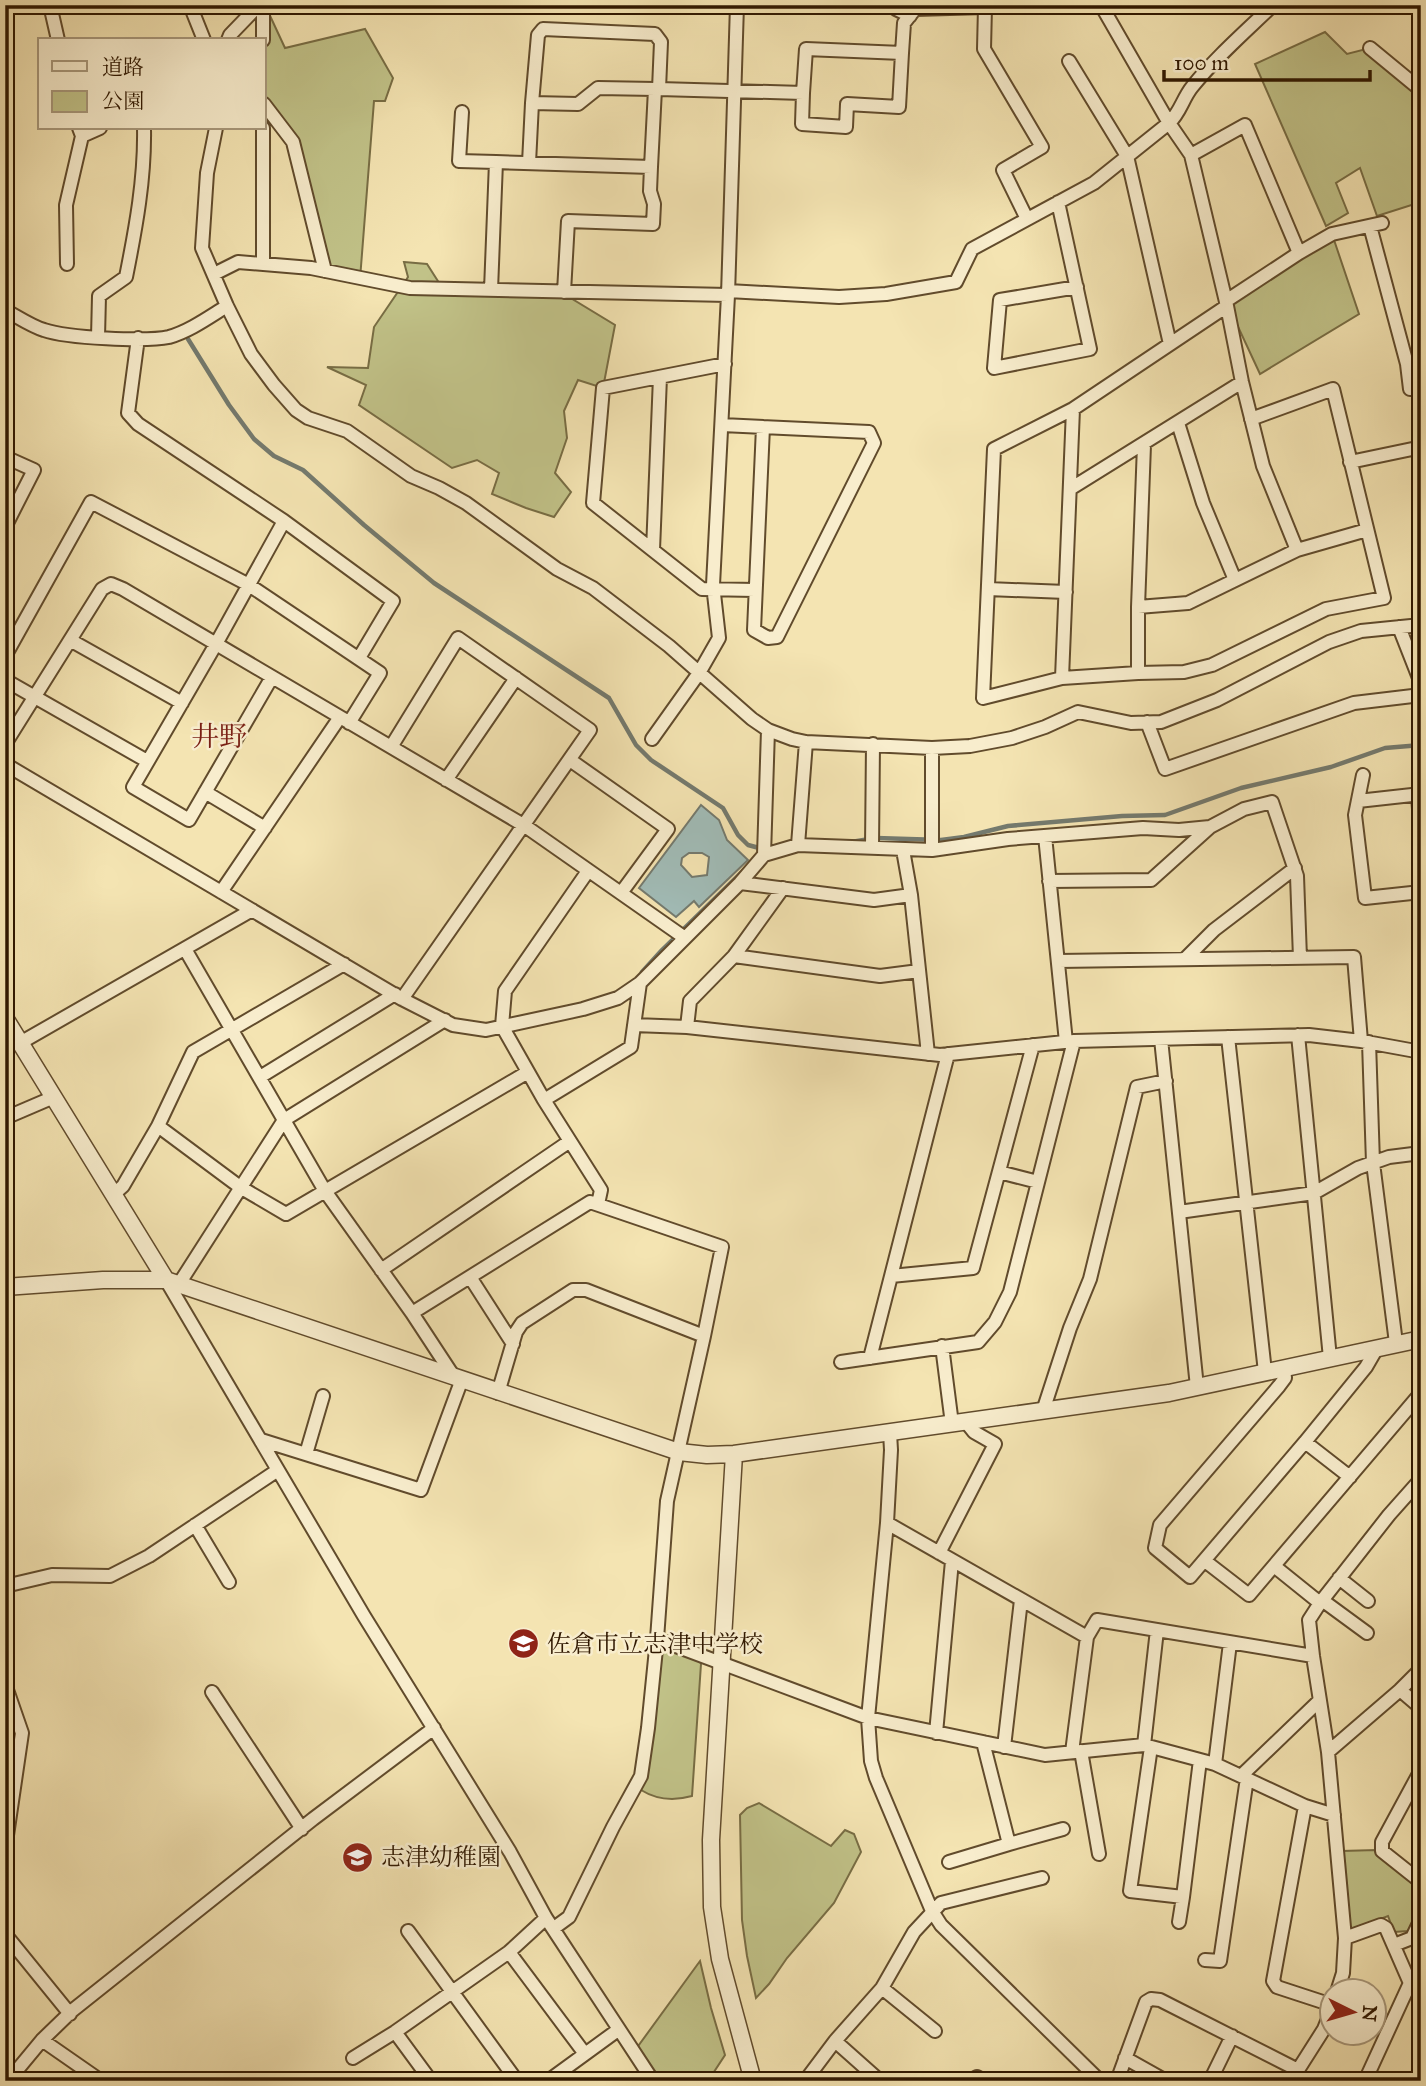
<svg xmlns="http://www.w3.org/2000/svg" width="1426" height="2086" viewBox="0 0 1426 2086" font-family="'IM FELL Great Primer','Noto Serif JP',serif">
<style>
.green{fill:#c1c288;stroke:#786d44;stroke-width:2}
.water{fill:#a1bcb7;stroke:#747a6e;stroke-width:2;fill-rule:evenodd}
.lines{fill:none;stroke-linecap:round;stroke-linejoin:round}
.stream{stroke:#747a6e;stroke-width:4.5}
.minor-casing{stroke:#614b2c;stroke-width:16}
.tertiary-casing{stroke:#614b2c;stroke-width:19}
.minor{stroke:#f8edcd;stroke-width:12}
.tertiary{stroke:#f8edcd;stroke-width:16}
.labels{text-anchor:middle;stroke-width:5;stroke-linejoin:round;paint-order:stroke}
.poi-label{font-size:24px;fill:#301800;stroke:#f8edcd;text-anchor:start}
.quarter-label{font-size:28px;fill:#7a1f14;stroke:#f8edcd}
</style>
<rect width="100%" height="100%" fill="#f4e4b2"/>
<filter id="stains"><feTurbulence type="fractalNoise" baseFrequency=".00286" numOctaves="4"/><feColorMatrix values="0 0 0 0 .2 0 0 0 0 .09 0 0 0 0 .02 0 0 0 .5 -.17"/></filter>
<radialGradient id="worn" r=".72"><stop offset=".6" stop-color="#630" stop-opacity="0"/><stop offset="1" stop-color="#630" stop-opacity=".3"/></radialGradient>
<path class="green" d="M 265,5 L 285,48 L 365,29 L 393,78 L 385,101 L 374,101 L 360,279 L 325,271 L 293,142 L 264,104 Z
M 1325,32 L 1347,54 L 1370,48 L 1421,80 L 1421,202 L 1377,216 L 1360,168 L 1336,183 L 1348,213 L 1326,226 L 1255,64 Z
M 1332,234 L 1359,314 L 1260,374 L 1226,301 Z
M 404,262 L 427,264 L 443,289 L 559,291 L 615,325 L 603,388 L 578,380 L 564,411 L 567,438 L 555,473 L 571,492 L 554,517 L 526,508 L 492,494 L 499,473 L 477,460 L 452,468 L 359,405 L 366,385 L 327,367 L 368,368 L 374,327 L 408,277 Z
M 662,1647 L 699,1659 L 701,1664 L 692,1796 C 674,1801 657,1800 641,1790 L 645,1777 L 660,1650 Z
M 759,1803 L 831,1846 L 845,1830 L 854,1834 L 861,1852 L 834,1903 L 787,1958 L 769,1984 L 756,1998 L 747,1956 L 742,1920 L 740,1815 L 747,1808 Z
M 1376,1850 L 1376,1853 L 1421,1890 L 1421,1905 L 1408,1931 L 1394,1932 L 1388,1916 L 1354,1929 L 1349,1928 L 1342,1851 Z
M 700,1961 L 711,2008 L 725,2055 L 708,2081 L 658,2081 L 636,2049 Z"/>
<path class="water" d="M 701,805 L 719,820 L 727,840 L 748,860 L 699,907 L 694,901 L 676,917 L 639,888 ZM 689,853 L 702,853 L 709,857 L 707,875 L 692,877 L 681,865 L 682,858 Z"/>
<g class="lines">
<path class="stream" d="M 188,339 L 229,405 L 254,439 L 274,456 L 303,470 L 364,525 L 434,583 L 609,698 L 636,745 L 651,760 L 723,808 L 738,835 L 748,845 L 763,849
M 851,842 L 876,838 L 941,840 L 964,837 L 1008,826 L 1122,816 L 1165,815 L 1241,788 L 1331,767 L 1385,748 L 1421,745
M 642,972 L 662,950 L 743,871"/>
<defs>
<path id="minor" d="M 50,5 L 58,40
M 190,5 L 204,40
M 894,5 L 896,9 L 910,16
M 1101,5 L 1169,123 L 1191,155 L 1227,306 L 1242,382 L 1263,466 L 1297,550 L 1188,603 L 1138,607
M 228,40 L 230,35 L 259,5
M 263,40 L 263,5
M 1370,48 L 1421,90
M 1069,61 L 1127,156 L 1170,344
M 659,89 L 803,93 L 806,49 L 902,53 L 904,23 L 915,9 L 985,7 L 984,49 L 1042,147 L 1003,170 L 1027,219
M 803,93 L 802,124 L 846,127 L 847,104 L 899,107 L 902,53
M 532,103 L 538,35 L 543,29 L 655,34 L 661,42 L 659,89 L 655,89
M 264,104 L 293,142 L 325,271
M 462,112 L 459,161 L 496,162 L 491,290
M 216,128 L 207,173 L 202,248 L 227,306 L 251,354 L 274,385 L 296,410 L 308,418 L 347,431 L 411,476 L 439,488 L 466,503 L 557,569 L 593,588 L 669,646 L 752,719 L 768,730 L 792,739 L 806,742 L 932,748 L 970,746 L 1012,738 L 1045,727 L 1078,712 L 1131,723 L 1161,722 L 1217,700 L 1329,642 L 1361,631 L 1421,625
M 82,136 L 100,128
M 1191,155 L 1245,125 L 1299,253
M 496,162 L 651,167 L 650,191 L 654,204 L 653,224 L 568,221 L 564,292
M 529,163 L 532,103 L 578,104 L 598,88 L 655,89 L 651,167
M 1058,202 L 1090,349 L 994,368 L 1000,300 L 1077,287
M 1370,226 L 1407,364 L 1410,389
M 67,264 L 66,205 L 82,136 L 79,128
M 263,264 L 263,128
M 214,274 L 238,262 L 311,268 L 410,288 L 728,295
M 728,291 L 839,297 L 886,294 L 956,282 L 972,249 L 1094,183 L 1169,123 C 1180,113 1183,98 1192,87 C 1216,57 1245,32 1273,5
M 1226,301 L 1299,253 L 1332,234 L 1382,223
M 5,310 C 18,317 31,326 44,330 C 67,338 146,342 169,337 C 190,331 209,317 227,306
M 98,337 L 99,296 L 126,277 C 136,227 145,178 144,128
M 138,338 L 128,413 L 138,424 L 284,521 L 393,601 L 359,658
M 725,364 L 603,388 L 593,503 L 702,589 L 755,590
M 1178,423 L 1203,503 L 1235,580
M 722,425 L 869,432 L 874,443 L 777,637 L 768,638 L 754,630 L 763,427
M 1144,445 L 1138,607 L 1138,673 L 1062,678 L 983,698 L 994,449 L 1073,409 L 1227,306
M 5,457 L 34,470 L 5,527
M 1350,462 L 1417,448 L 1421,461
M 1070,489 L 1242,382
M 653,550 L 660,377
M 1297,550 L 1367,530
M 988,589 L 1066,592
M 1399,627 L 1421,683
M 70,640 L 182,703
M 5,656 L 91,502 L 249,585 L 380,673 L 349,723
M 1138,673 L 1184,672 L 1212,665 L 1326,609 L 1384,598 L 1333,389 L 1251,419
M 272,677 L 189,820 L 133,787 L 216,644 L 284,521
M 1062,678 L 1073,409
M 5,680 L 147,761
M 1147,722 L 1165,769 L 1354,703 L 1421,695
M 652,739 L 699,673 L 719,638 L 713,585 L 728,295 L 737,5
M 5,744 L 102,589 L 111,584 L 123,589 L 525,826 L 685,938
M 391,747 L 458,638 L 590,730 L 402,999
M 932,748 L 932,850
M 570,760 L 668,829 L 621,893
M 5,764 L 402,999 L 453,1025 L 486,1030 L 583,1009 L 618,998 L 640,983 L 740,883 L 764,855 L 798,845 L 932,850 L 1008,839 L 1143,828 L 1179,830 L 1210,827 L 1244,809 L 1272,802 L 1297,876 L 1300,958
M 1363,775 L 1355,815 L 1365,898 L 1421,892
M 446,780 L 516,678
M 205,792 L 265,828
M 1418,795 L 1421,837
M 1358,801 L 1421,794
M 1045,836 L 1066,1042
M 798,845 L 806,742
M 872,847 L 873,744
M 903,850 L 911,895 L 928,1054
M 764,855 L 768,730
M 588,871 L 505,991 L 502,1026 L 544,1100 L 601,1190 L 598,1204
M 1049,881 L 1151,880 L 1210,827
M 740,883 L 874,900 L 911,895
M 221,892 L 340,717
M 185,949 L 325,1191 L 412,1313 L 454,1377
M 734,956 L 880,976 L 919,971
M 1185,959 L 1214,930 L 1295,868
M 1058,961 L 1354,957 L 1361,1041
M 634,1025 L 687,1027 L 940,1055 L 1074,1041 L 1309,1035 L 1361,1041 L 1421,1052
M 687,1027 L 690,1001 L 734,956 L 783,888
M 1298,1035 L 1330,1358
M 1228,1037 L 1265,1372
M 1161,1039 L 1197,1387
M 1369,1042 L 1373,1163 L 1396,1343
M 20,1043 L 252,910
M 260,1077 L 395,994
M 544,1100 L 631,1047 L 640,983
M 5,1118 L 54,1097
M 158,1126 L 240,1187 L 286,1214 L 528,1072
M 999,1172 L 1038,1182
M 114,1194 L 123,1186 L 158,1126 L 193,1052 L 344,964
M 1179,1212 L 1314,1193 L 1358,1168 L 1389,1157 L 1421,1153
M 381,1270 L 570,1141
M 891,1276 L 973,1268 L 1033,1045
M 470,1277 L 513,1344
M 166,1280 L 364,1616 L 510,1852 L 546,1918 L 653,2081
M 179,1284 L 284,1120 L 445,1020
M 412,1313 L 590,1202 L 722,1247 L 704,1336 L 586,1290 L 573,1290 L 522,1323 L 516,1332 L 498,1393
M 942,1346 L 952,1424
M 870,1358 L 948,1054
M 841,1362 L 978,1342 L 995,1322 L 1010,1292 L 1074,1041
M 1284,1368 L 1285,1378 L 1279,1386 L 1160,1525 L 1155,1548 L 1190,1577 L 1305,1442 L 1366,1367 L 1377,1348
M 1043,1411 L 1070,1328 L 1090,1279 L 1137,1087 L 1166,1081
M 890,1433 L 891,1450 L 887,1523 L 868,1718 L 871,1761 L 876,1778 L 932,1911 L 941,1925 L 1100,2081
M 261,1440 L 421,1490 L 462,1379
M 1305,1442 L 1350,1477
M 306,1454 L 323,1396
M 887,1523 L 1087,1637
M 195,1525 L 229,1582
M 939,1553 L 995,1444 L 974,1432 L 966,1422
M 1205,1561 L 1249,1595 L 1421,1393
M 1274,1566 L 1320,1603
M 1339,1578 L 1368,1601
M 5,1586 L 52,1575 L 110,1576 L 149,1556 L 278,1470
M 1322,1600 L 1367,1633
M 657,1639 L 868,1718 L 1045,1755 L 1144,1745 L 1215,1764 L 1305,1806 L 1334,1815
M 5,1684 L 22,1733 L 5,1849
M 1400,1690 L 1421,1708
M 212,1692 L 302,1829
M 936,1733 L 952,1561
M 983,1742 L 1009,1844 L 1063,1829
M 1144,1745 L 1157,1630
M 1004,1747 L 1021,1600
M 1151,1747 L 1130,1891 L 1183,1897 L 1200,1760
M 1081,1751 L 1099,1854
M 1072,1752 L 1087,1637 L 1097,1620 L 1313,1656
M 1328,1752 L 1400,1690 L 1421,1669
M 1215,1764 L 1230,1643
M 1421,1770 L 1382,1842 L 1382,1851 L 1421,1882
M 1242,1775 L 1319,1701
M 1305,1806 L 1273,1981 L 1277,1987 L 1332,2005
M 949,1862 L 1009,1844
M 1179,1922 L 1183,1897
M 554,1928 L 569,1917 L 613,1827 L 641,1776 L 648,1728 L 657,1639 L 667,1501 L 704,1336
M 408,1931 L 517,2081
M 5,1934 L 70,2014
M 1345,1938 L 1381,1925 L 1386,1928 L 1410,1983 L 1421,1997
M 1412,1938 L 1421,1919
M 1394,1945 L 1412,1938 L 1421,1942
M 509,1952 L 585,2054
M 1205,1960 L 1220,1961 L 1247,1778
M 882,1988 L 935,2031
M 1337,1992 L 1343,1973 L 1345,1938 L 1328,1752 L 1313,1656 L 1309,1620 L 1320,1603 L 1389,1515 L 1421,1479
M 395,2032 L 431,2081
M 42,2040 L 101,2081
M 835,2041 L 880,2081
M 353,2058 L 395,2032 L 509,1952 L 546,1918
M 1125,2058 L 1166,2081
M 8,2081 L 42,2040 L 73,2010 L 313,1819 L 434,1728
M 548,2081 L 618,2030
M 805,2081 L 835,2041 L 882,1988 L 914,1932 L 941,1903 L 1042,1878
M 970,2081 L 977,2077 L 984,2081
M 1117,2081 L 1146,2002 L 1151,1999 L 1160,2000 L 1298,2070
M 1210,2081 L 1232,2036
M 1291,2081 L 1324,2029 L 1332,2009
M 1365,2081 L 1410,1983"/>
<path id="tertiary" d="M 5,1018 L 166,1280
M 5,1287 L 103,1280 L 166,1280 L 679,1452 L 707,1455 L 734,1454 L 1169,1393 L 1421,1339
M 734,1454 L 711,1840 L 712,1907 L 720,1959 L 753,2081"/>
</defs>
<use href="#minor" class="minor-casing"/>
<use href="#tertiary" class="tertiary-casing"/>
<use href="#minor" class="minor"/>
<use href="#tertiary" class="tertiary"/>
</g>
<defs>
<symbol id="school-disc" viewBox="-11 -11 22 22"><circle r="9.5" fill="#8f2418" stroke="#f8edcd"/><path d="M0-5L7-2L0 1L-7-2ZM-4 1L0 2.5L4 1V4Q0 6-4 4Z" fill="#fff"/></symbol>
</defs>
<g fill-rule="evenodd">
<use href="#school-disc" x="506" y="1626" width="35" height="35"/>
<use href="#school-disc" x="340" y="1840" width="35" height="35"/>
</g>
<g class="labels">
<g class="poi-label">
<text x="547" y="1652">佐倉市立志津中学校</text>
<text x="381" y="1865">志津幼稚園</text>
</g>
<g class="quarter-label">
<text x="219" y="746">井野</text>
</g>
</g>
<rect width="1426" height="2086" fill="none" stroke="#f4e4b2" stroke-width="28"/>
<rect x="7" y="7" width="1412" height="2072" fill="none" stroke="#301800" stroke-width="3.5"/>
<rect x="14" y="14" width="1398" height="2058" fill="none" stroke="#301800" stroke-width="2"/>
<rect x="38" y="38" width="228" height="91" fill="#f8edcd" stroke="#a8987b" stroke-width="2"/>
<rect x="52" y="61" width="35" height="10" fill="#f8edcd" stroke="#a8987b" stroke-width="2"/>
<text x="102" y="74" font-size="21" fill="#301800">道路</text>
<rect x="52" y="91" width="35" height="21" fill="#c1c288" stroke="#a8987b" stroke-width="2"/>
<text x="102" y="108" font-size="21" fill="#301800">公園</text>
<g transform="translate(1353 2012) rotate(95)"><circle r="33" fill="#f8edcd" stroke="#a8987b" stroke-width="2"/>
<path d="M0-5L12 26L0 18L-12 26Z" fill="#8f2418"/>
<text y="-10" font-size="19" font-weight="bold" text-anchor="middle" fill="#301800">N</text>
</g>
<path d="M1164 70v10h206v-10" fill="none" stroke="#301800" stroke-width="3.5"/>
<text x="1174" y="70" font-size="21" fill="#301800" stroke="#f8edcd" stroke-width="5" paint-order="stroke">100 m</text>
<rect width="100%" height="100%" filter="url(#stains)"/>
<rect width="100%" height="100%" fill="url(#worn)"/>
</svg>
